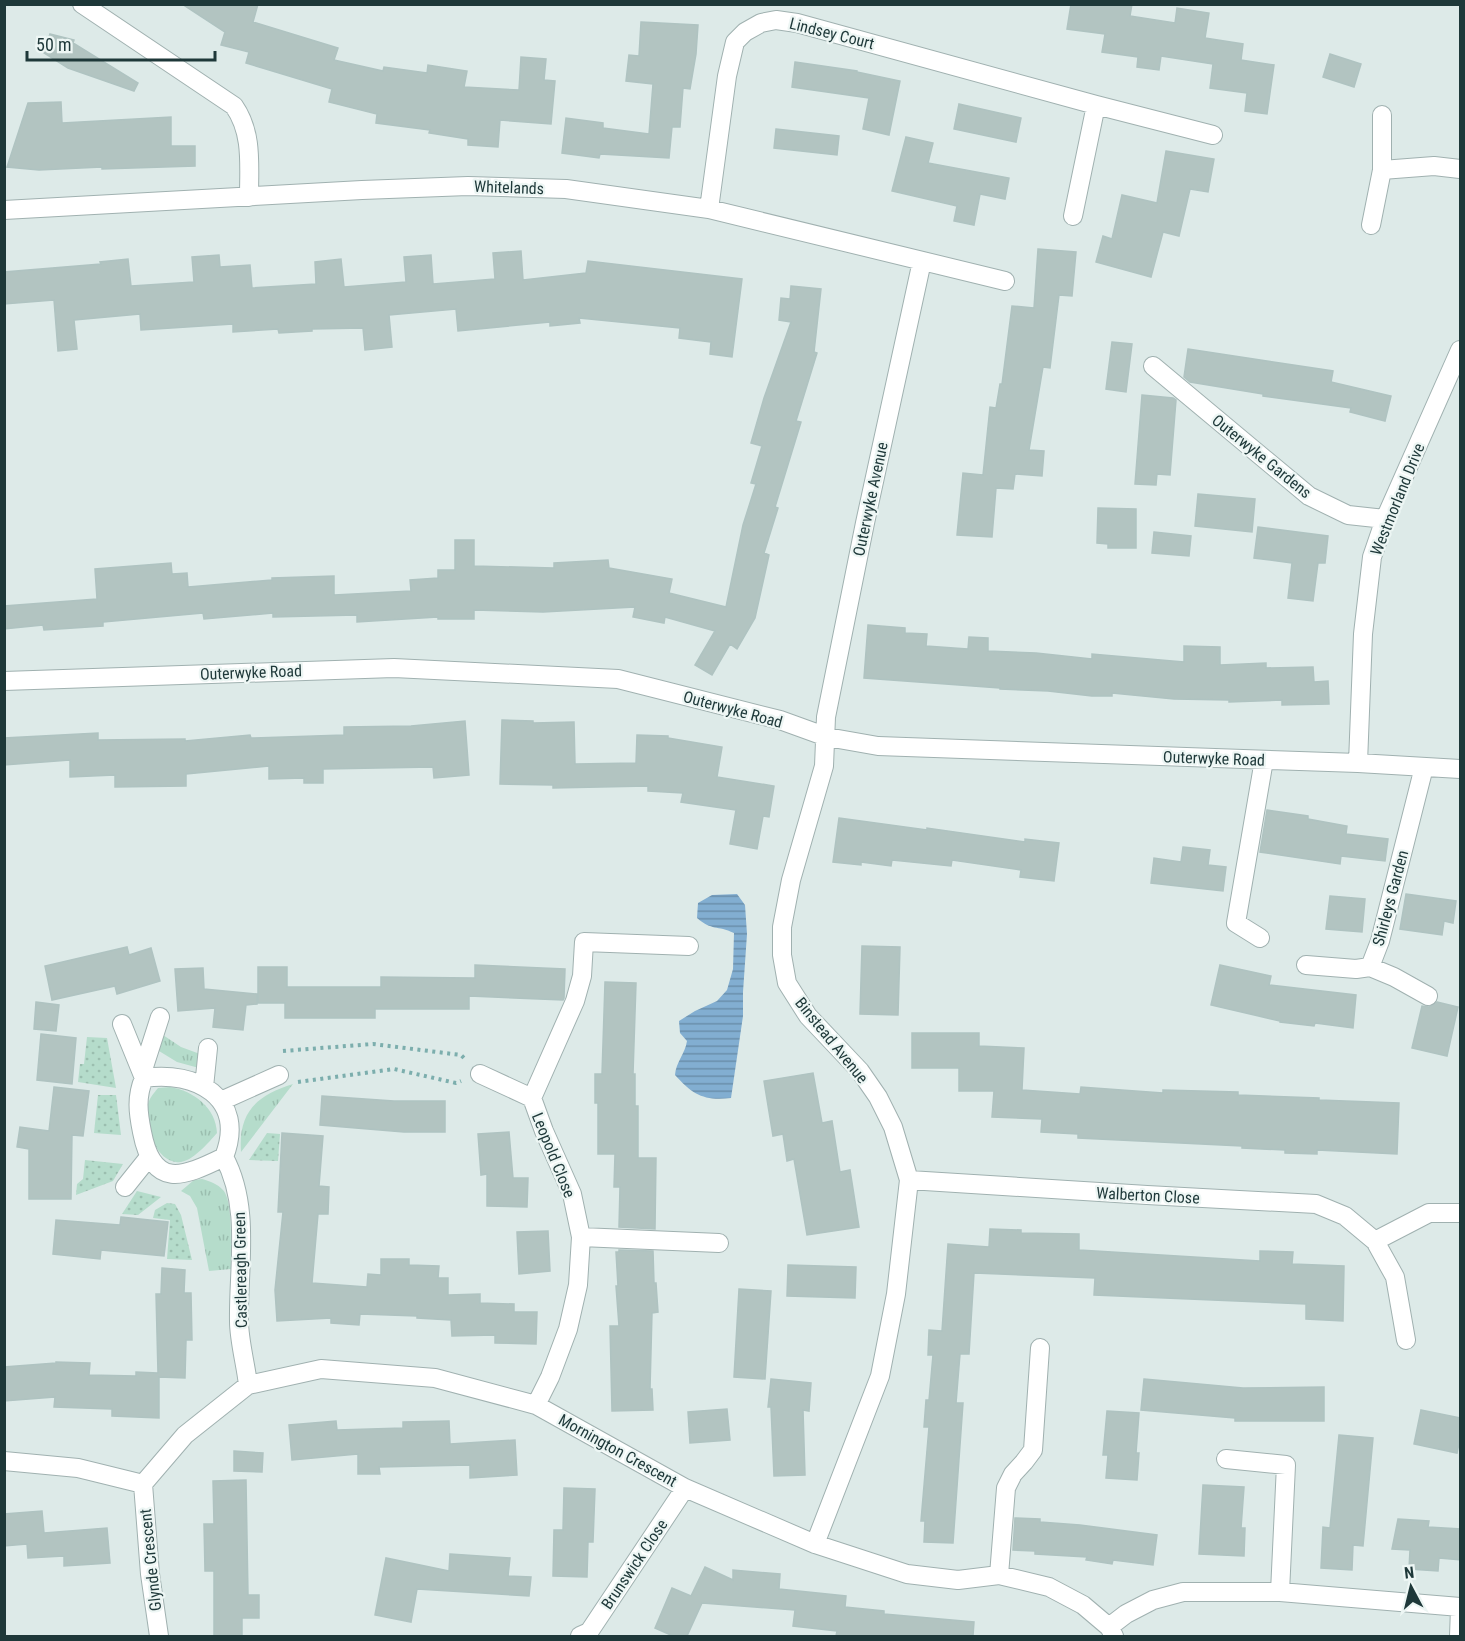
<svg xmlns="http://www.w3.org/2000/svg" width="1465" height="1641" viewBox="0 0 1465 1641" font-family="'Roboto Condensed',sans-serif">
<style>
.grass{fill:url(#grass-tufts)}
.garden{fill:url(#garden-dots)}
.water{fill:url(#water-rules)}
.building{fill:#b2c4c1;stroke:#afc3c1;stroke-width:1.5}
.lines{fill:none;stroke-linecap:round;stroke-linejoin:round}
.minor-casing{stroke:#a0b1b0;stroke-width:20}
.path{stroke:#7caead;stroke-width:4;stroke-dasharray:3 4.5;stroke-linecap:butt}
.minor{stroke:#fff;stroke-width:18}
.labels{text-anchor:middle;stroke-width:4.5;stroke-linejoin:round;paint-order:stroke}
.street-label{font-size:16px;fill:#1e3839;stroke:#edf6f4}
</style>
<defs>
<pattern id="grass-tufts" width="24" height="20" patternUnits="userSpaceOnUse" patternTransform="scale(1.5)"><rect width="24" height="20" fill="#b5dccb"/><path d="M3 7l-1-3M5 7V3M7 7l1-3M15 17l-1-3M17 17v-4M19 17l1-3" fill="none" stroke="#9bbeaf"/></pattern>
<pattern id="garden-dots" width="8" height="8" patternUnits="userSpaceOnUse" patternTransform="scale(1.5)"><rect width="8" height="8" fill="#b5dccb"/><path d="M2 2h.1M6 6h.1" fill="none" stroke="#9bbeaf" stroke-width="1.8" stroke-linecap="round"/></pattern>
<pattern id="water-rules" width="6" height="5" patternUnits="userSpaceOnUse" patternTransform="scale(1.5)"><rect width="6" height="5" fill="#82aed1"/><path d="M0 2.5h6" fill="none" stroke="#6a8fab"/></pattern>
</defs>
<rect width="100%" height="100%" fill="#ddeae8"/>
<path class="grass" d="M 163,1035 L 181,1047 L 200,1054 L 199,1068 L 177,1062 L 159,1051 Z
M 293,1084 L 241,1152 C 238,1112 257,1095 293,1084 Z
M 170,1087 C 194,1091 216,1108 217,1133 C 209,1142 190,1165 176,1162 C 154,1159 144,1123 148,1104 C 150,1097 154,1093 158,1088 Z
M 202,1179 C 209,1181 218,1184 223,1190 C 234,1202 230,1251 231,1269 L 209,1271 L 197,1208 L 190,1196 L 181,1191 L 194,1180 Z"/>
<path class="garden" d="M 87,1037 L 107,1038 L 116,1088 L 78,1082 L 80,1064 L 84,1064 Z
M 98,1095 L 116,1095 L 121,1135 L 94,1133 Z
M 267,1133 L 280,1134 L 278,1161 L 249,1160 Z
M 85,1160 L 123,1164 L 113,1181 L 76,1195 L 77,1184 L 83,1179 Z
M 137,1191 L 161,1197 L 138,1215 L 122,1214 Z
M 167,1203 L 175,1204 L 181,1215 L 192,1260 L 167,1259 L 170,1220 L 153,1218 L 155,1210 Z"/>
<path class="water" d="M 737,894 L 745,905 L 747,934 L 743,992 L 743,1016 L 731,1098 C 704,1101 693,1095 675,1075 C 676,1062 685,1054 687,1041 L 680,1033 L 679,1021 L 695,1011 L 717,1001 L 727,990 L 733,969 L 734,933 C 717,925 712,931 697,918 L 698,903 L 712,895 Z"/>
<path class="building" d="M 182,4 L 258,4 L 253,22 L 338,48 L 334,60 L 383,71 L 384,67 L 427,73 L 428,65 L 467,71 L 464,87 L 519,90 L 521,57 L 546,59 L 544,80 L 555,81 L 551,124 L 500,120 L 498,147 L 468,145 L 468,139 L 429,133 L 430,130 L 376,123 L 377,114 L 329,102 L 332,89 L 246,63 L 249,52 L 221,45 L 225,32 Z
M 1071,4 L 1132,4 L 1130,16 L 1175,23 L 1177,8 L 1209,13 L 1205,38 L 1243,44 L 1241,60 L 1274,65 L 1267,114 L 1245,111 L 1247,93 L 1210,88 L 1213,64 L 1161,56 L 1159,70 L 1137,67 L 1138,57 L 1102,52 L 1105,34 L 1067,29 Z
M 641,22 L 698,25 L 696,54 L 690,89 L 683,88 L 680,127 L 672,127 L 669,158 L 600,154 L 599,158 L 562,153 L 566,118 L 603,123 L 603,128 L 649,134 L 653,84 L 626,81 L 629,55 L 639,56 Z
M 50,34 L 74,40 L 73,43 L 138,83 L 134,91 L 68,68 L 44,53 Z
M 1330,54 L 1361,64 L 1354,87 L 1323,77 Z
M 795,62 L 857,71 L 857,72 L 900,81 L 889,135 L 863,129 L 869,98 L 792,87 Z
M 61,102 L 62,123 L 171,117 L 171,146 L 195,146 L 195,166 L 102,169 L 102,167 L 39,170 L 7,167 L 28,103 Z
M 959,104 L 1021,118 L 1016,142 L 954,129 Z
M 776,129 L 839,136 L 837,155 L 774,148 Z
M 906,137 L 933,143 L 928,163 L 1009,178 L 1005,199 L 980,194 L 974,225 L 954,221 L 957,206 L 892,191 Z
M 1166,151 L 1214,159 L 1208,192 L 1190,189 L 1179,236 L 1163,232 L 1151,277 L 1096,262 L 1103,236 L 1112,239 L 1122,195 L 1157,203 Z
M 1038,249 L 1076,252 L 1072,296 L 1059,295 L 1050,368 L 1043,367 L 1029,450 L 1044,451 L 1042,476 L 1015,474 L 1013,489 L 996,488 L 992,537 L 957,535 L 963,473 L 983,475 L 990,407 L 996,408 L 1000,384 L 1002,384 L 1012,306 L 1034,308 Z
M 521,251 L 523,280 L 586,273 L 588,261 L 742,279 L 732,357 L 710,354 L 711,342 L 679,338 L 680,328 L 579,318 L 580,323 L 550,326 L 550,322 L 458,331 L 456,309 L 389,315 L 392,347 L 365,350 L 363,328 L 312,329 L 312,331 L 279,333 L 278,329 L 233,332 L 233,324 L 141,330 L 140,314 L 74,320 L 77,349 L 58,351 L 54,300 L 4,304 L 4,272 L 101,264 L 100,262 L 128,259 L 131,286 L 194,282 L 192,257 L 219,255 L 220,267 L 250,265 L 252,288 L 316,284 L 315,262 L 341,259 L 344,287 L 406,282 L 404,257 L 431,255 L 433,284 L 495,279 L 493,253 Z
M 791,286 L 821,289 L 814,352 L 817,353 L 796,421 L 801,422 L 775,507 L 778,508 L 764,553 L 769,555 L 755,618 L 737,649 L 730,644 L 712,675 L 695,665 L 715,631 L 665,617 L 664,623 L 633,617 L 635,607 L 543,612 L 474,610 L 474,619 L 438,619 L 438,617 L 357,622 L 357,615 L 273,617 L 273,613 L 204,619 L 203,613 L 103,622 L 103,626 L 44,630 L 43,625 L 4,629 L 4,606 L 97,599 L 95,569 L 171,563 L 172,574 L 187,573 L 188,587 L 272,580 L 272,578 L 334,576 L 334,595 L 411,591 L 410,580 L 438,578 L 438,570 L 455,570 L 455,540 L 474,540 L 474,566 L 554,568 L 554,563 L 608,560 L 609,568 L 672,579 L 669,593 L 726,607 L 743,525 L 756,484 L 751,483 L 762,446 L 751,443 L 764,398 L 791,322 L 779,320 L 781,298 L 790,299 Z
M 1112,342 L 1132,344 L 1126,392 L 1106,389 Z
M 1188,349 L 1333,371 L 1331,382 L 1391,396 L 1385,421 L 1350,412 L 1351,408 L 1263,396 L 1263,394 L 1190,382 L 1184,377 Z
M 1142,395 L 1173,398 L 1176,400 L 1170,475 L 1157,474 L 1156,485 L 1135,484 Z
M 1198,494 L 1255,499 L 1252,532 L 1195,526 Z
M 1098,508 L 1136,509 L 1136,548 L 1108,548 L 1108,544 L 1097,543 Z
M 1258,527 L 1328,536 L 1325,563 L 1318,563 L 1313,601 L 1288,598 L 1292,563 L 1254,558 Z
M 1154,532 L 1191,536 L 1189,556 L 1152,553 Z
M 868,625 L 905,628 L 905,633 L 927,634 L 926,646 L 968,649 L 969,637 L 988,638 L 988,651 L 1036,653 L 1092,659 L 1092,654 L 1184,662 L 1184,646 L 1220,647 L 1220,665 L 1266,663 L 1266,668 L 1313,667 L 1314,682 L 1328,681 L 1329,704 L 1282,705 L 1282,700 L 1229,702 L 1229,700 L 1174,699 L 1112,693 L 1112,696 L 1092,696 L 1048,691 L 1000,689 L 1000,688 L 864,678 Z
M 502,720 L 533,721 L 533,723 L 574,722 L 575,764 L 636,763 L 637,735 L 668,736 L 668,738 L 722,747 L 717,777 L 774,786 L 769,817 L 763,816 L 757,849 L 730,844 L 736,810 L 681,802 L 683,793 L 648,791 L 648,786 L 553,788 L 553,785 L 500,784 Z
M 465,721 L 469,775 L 434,778 L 433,767 L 323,769 L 323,783 L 304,783 L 304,778 L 269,779 L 269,766 L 186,774 L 186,786 L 115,787 L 115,775 L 70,777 L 70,760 L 4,765 L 4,738 L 98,733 L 98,740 L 185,739 L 185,741 L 250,735 L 251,738 L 344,735 L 344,727 L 411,726 Z
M 1267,810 L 1308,816 L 1308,819 L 1347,826 L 1346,834 L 1388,839 L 1385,861 L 1341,856 L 1340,864 L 1260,852 Z
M 839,818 L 927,830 L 927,828 L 1025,842 L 1025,839 L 1059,843 L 1054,881 L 1020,877 L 1021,870 L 952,860 L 951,866 L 892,860 L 891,866 L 861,862 L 861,865 L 833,862 Z
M 1183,847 L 1210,850 L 1208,865 L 1226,867 L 1223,891 L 1151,883 L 1154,858 L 1181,862 Z
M 1406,894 L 1456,901 L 1453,923 L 1444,921 L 1442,935 L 1400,929 Z
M 1330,896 L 1365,899 L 1362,932 L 1326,929 Z
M 862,946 L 900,947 L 898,1015 L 860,1014 Z
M 127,947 L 129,955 L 151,948 L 160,981 L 117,994 L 115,986 L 52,1000 L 45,966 Z
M 475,965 L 565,969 L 564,998 L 563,1000 L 469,996 L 469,1009 L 375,1009 L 375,1018 L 285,1018 L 285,1003 L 258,1003 L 258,967 L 287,967 L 287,987 L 381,987 L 381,977 L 475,978 Z
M 1220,965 L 1271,976 L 1269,985 L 1356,995 L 1353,1028 L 1315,1023 L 1314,1026 L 1280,1022 L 1280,1021 L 1211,1005 Z
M 203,968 L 204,989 L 257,994 L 257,1004 L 246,1005 L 243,1030 L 213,1027 L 215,1008 L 178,1011 L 175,969 Z
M 605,982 L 636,983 L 633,1074 L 635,1074 L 635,1106 L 638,1106 L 638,1158 L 656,1158 L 655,1229 L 619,1227 L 620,1187 L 614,1187 L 615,1154 L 598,1154 L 598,1103 L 595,1103 L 595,1074 L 602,1074 Z
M 36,1002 L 59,1005 L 56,1031 L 34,1029 Z
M 1437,1002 L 1458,1007 L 1447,1056 L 1412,1048 L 1422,1006 L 1429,1007 Z
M 912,1033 L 979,1033 L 979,1046 L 1024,1048 L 1022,1090 L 1080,1094 L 1081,1087 L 1163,1093 L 1163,1090 L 1238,1092 L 1238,1095 L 1319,1098 L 1319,1100 L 1399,1103 L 1397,1154 L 1317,1150 L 1317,1154 L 1285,1153 L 1285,1150 L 1242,1148 L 1242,1146 L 1078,1138 L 1078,1134 L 1041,1132 L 1042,1119 L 992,1117 L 994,1091 L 959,1091 L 959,1068 L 912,1068 Z
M 41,1034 L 76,1038 L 72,1084 L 37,1080 Z
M 813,1073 L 822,1123 L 832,1121 L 840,1172 L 850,1170 L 859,1227 L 807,1235 L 794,1159 L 787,1161 L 783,1134 L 773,1136 L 764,1081 Z
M 54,1087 L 89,1091 L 83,1136 L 72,1135 L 71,1199 L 29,1199 L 29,1149 L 17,1147 L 20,1127 L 49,1131 Z
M 322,1096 L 394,1101 L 445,1101 L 445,1132 L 404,1132 L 320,1125 Z
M 509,1132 L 513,1178 L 528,1178 L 527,1207 L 487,1206 L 487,1174 L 481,1175 L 478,1134 Z
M 282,1133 L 323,1136 L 319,1186 L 329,1187 L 328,1214 L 318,1214 L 312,1283 L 367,1287 L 368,1274 L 381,1275 L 381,1259 L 409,1259 L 409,1265 L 439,1266 L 438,1278 L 448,1278 L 448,1295 L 480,1294 L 480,1303 L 514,1304 L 514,1312 L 537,1312 L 536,1344 L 495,1343 L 495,1335 L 452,1336 L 451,1320 L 417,1318 L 417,1316 L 360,1314 L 359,1325 L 331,1323 L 331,1318 L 277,1321 L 275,1290 L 283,1212 L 278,1212 Z
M 121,1217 L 168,1222 L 164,1256 L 101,1250 L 100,1259 L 53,1254 L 56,1220 L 120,1225 Z
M 990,1229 L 1021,1230 L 1021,1233 L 1079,1234 L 1079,1250 L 1260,1261 L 1260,1251 L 1293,1252 L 1292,1264 L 1344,1266 L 1343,1321 L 1306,1319 L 1306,1304 L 1094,1295 L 1095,1278 L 974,1273 L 969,1354 L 960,1354 L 956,1403 L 963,1403 L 953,1543 L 924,1542 L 925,1521 L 921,1521 L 929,1427 L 924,1427 L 926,1400 L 929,1400 L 933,1355 L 928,1355 L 929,1330 L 942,1331 L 948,1244 L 989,1247 Z
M 548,1231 L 550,1271 L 519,1274 L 517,1232 Z
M 619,1250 L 653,1251 L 654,1283 L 656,1283 L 658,1312 L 652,1313 L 650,1389 L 652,1389 L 653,1410 L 612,1411 L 610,1326 L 619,1326 L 616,1286 L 618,1286 L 616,1252 L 619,1252 Z
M 788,1265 L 856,1267 L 855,1298 L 787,1296 Z
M 162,1268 L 185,1270 L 184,1293 L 191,1293 L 192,1340 L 186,1340 L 185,1378 L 159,1377 L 159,1418 L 112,1416 L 112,1409 L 54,1407 L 55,1397 L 4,1401 L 4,1367 L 56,1363 L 56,1362 L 90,1363 L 89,1375 L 136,1376 L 136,1372 L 158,1373 L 156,1294 L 161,1294 Z
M 739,1289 L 771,1291 L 765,1379 L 734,1377 Z
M 771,1379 L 811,1383 L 809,1411 L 803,1410 L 805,1475 L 774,1476 L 771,1407 L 768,1407 Z
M 1144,1379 L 1243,1388 L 1324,1387 L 1324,1421 L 1235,1421 L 1235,1418 L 1141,1410 Z
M 727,1409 L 730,1440 L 690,1443 L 688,1412 Z
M 1421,1410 L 1461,1418 L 1461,1434 L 1457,1453 L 1414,1444 Z
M 1107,1411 L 1139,1413 L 1136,1453 L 1139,1453 L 1137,1480 L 1106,1478 L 1108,1455 L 1103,1455 Z
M 336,1421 L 337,1430 L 403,1428 L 403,1422 L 449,1421 L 450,1444 L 515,1440 L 517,1475 L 470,1478 L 470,1465 L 379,1467 L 380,1474 L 358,1474 L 358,1454 L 292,1460 L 289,1425 Z
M 1339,1435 L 1373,1438 L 1363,1546 L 1353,1545 L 1352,1570 L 1321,1568 L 1323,1527 L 1330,1528 Z
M 234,1451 L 263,1453 L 262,1472 L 234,1471 Z
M 246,1480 L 248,1595 L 259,1595 L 259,1618 L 242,1618 L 242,1636 L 214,1636 L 214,1571 L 205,1571 L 204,1524 L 214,1524 L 213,1481 Z
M 1203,1485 L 1244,1487 L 1241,1528 L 1245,1528 L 1244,1556 L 1199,1554 Z
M 564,1488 L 595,1489 L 593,1542 L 588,1542 L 587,1577 L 553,1576 L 554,1530 L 563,1530 Z
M 42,1511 L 44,1533 L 107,1528 L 110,1563 L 64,1566 L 64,1556 L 28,1558 L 27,1544 L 4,1546 L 4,1514 Z
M 1015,1518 L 1040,1519 L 1040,1522 L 1080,1525 L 1157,1535 L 1153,1565 L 1113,1560 L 1112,1564 L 1086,1560 L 1087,1557 L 1035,1554 L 1035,1551 L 1013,1550 Z
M 1398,1519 L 1429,1521 L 1428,1527 L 1461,1529 L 1461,1560 L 1439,1558 L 1438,1571 L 1409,1569 L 1410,1550 L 1392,1549 Z
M 450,1554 L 510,1558 L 508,1576 L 531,1577 L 529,1596 L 417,1589 L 411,1622 L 375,1615 L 386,1558 L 449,1571 Z
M 705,1567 L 733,1580 L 733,1570 L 780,1574 L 779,1589 L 846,1596 L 845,1607 L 884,1611 L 884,1614 L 974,1622 L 973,1636 L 836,1636 L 837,1631 L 793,1626 L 795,1610 L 702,1603 L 687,1636 L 673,1636 L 655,1628 L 672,1588 L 691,1596 Z"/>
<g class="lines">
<defs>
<path id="minor" d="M 82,4 L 234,106 C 253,133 249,165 249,197
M 1382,170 L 1434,166 L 1460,169
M 709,209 L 727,76 L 735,42 L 745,32 L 761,23 L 776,20 L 797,23 L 1096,105 L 1213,135
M 4,210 L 362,190 L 468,186 L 566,189 L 709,209 L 1005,281
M 1073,216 L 1096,105
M 1371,225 L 1382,170 L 1382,115
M 1153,366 L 1309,496 L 1348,515 L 1385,519
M 4,681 L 394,668 L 618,679 L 780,720 L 827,737 L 878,746 L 1358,763 L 1460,769
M 1358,763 L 1363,634 L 1372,557 L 1385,519 L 1460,350
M 1260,938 L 1236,923 L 1264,760
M 1306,965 L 1356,969 L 1370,967 L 1380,941 L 1424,767
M 1370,967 L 1394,977 L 1428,996
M 122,1024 L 144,1078 C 196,1070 247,1098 224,1157 C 251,1207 238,1267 239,1321 C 239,1341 246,1365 248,1385
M 142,1073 L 160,1017
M 480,1074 L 532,1098 L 544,1131 L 572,1194 L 581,1237 L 578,1285 L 568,1329 L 550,1377 L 536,1405
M 144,1078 C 136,1097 138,1112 142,1132 C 153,1190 183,1177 224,1157
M 204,1087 L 208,1048
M 532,1098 L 575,1001 L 582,976 L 584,942 L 689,946
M 221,1101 L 279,1075
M 909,1180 L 1147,1195 L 1316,1204 L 1345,1216 L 1375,1241 L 1395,1277 L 1406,1340
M 125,1187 L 149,1157
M 581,1237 L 719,1243
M 1375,1241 L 1429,1213 L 1460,1213
M 1226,1459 L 1286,1465 L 1280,1592
M 4,1461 L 78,1468 L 143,1484
M 143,1484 L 185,1435 L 248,1385 L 321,1369 L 435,1378 L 536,1405 L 685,1488 L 815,1544 L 907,1574 L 958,1580 L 999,1575 L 1049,1587 L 1083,1605 L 1109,1627 L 1114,1636
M 143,1484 L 150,1574 L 159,1636
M 815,1544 L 880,1376 L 896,1294 L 909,1180 L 893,1127 L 878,1097 L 860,1071 L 808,1016 L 787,983 L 782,955 L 782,927 L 791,880 L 824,766 L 826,717 L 865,523 L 922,261
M 999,1575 L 1006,1488 L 1013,1474 L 1024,1462 L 1033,1450 L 1040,1348
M 1109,1627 L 1126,1614 L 1153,1600 L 1183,1592 L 1280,1592 L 1460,1607
M 580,1636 L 589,1632 L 685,1488
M 1459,1636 L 1460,1608"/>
</defs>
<use href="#minor" class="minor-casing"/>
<path class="path" d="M 283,1051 L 373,1044 L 461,1055 L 465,1059
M 298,1082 L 394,1069 L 456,1083 L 461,1081"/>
<use href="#minor" class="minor"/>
</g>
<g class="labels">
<g class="street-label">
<text transform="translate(832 33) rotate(14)" y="6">Lindsey Court</text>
<text transform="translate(509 187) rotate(2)" y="6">Whitelands</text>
<text transform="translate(1262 456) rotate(39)" y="6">Outerwyke Gardens</text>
<text transform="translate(870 499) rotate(-78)" y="6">Outerwyke Avenue</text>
<text transform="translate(1397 499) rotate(-68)" y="6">Westmorland Drive</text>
<text transform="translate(251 672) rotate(-2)" y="6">Outerwyke Road</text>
<text transform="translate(733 709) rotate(15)" y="6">Outerwyke Road</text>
<text transform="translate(1214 758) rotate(2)" y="6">Outerwyke Road</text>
<text transform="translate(1390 898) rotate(-75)" y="6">Shirleys Garden</text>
<text transform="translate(832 1040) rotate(51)" y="6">Binstead Avenue</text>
<text transform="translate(554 1155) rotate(68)" y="6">Leopold Close</text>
<text transform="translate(1148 1195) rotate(3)" y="6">Walberton Close</text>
<text transform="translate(240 1270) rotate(-91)" y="6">Castlereagh Green</text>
<text transform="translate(618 1450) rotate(29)" y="6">Mornington Crescent</text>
<text transform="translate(150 1560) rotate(-96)" y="6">Glynde Crescent</text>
<text transform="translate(634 1564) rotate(-56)" y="6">Brunswick Close</text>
</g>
</g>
<rect width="1465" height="1641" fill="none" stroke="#1e3839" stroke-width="12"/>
<g transform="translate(1411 1587) rotate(353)" stroke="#edf6f4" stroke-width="4.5" paint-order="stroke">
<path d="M0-4.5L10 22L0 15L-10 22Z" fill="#1e3839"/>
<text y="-9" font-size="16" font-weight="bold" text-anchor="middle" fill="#1e3839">N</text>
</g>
<path d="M27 51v9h188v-9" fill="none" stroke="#1e3839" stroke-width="3"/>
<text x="36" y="51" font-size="18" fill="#1e3839" stroke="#edf6f4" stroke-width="4.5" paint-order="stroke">50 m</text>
</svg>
